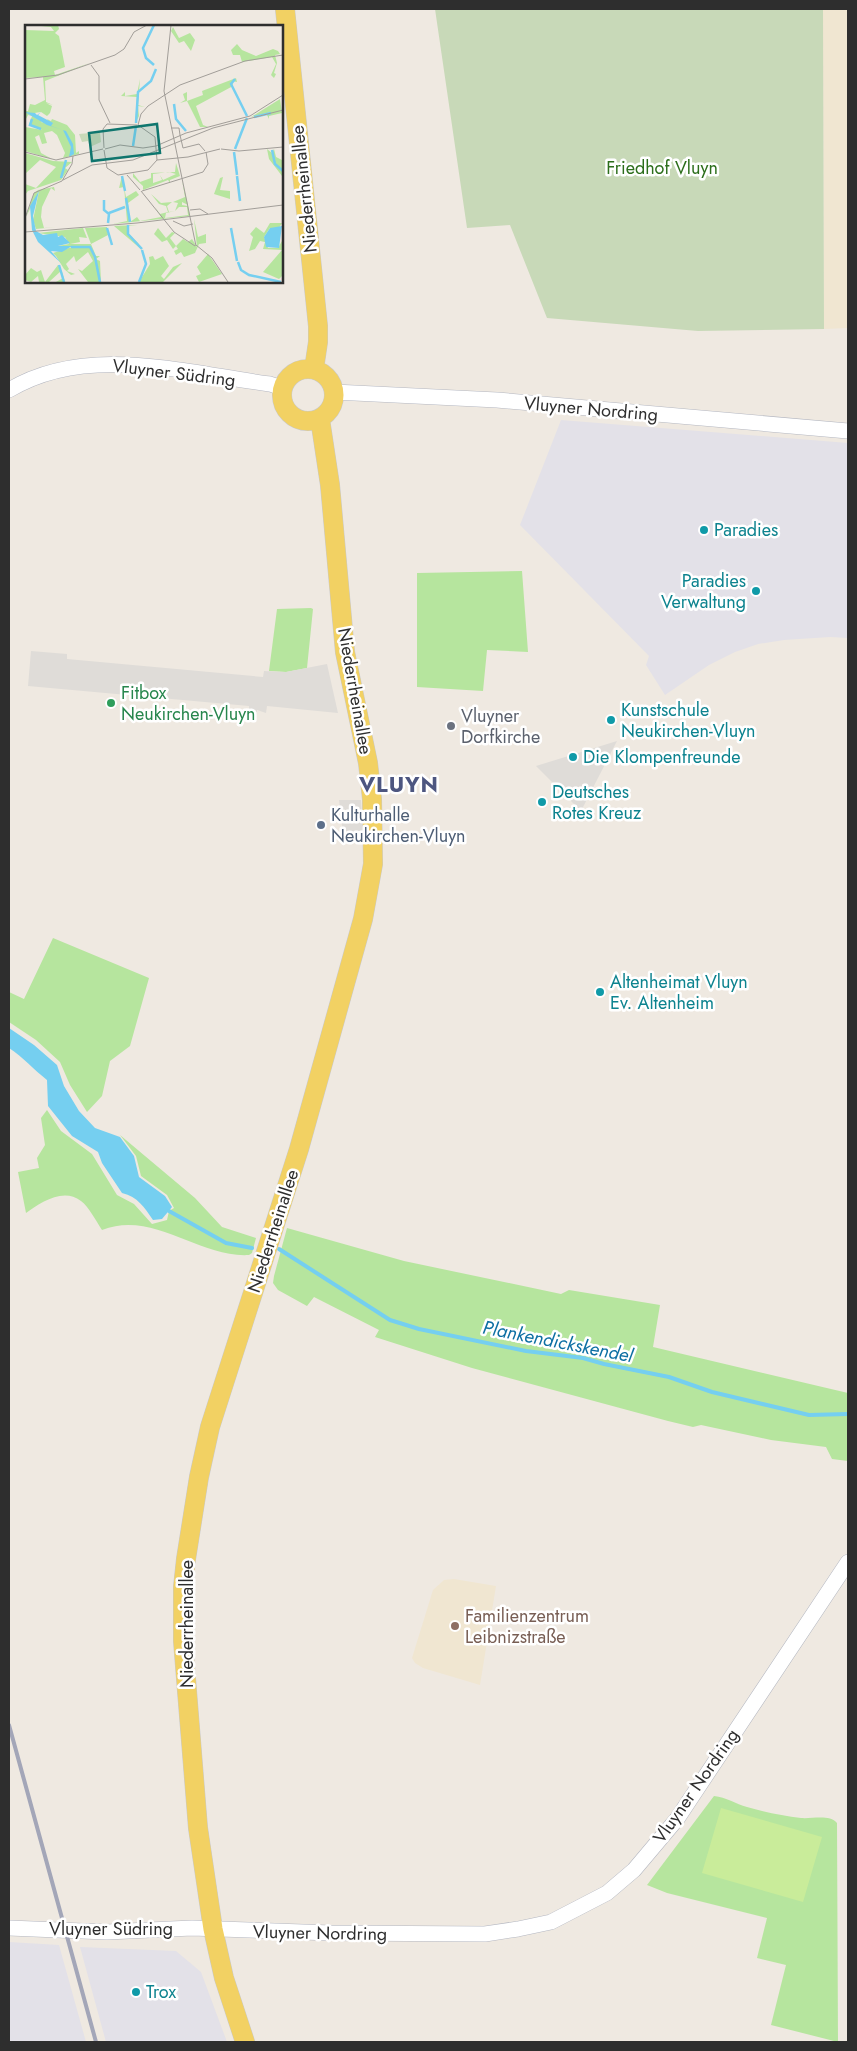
<svg xmlns="http://www.w3.org/2000/svg" width="857" height="2051" viewBox="0 0 857 2051" font-family="Jost,sans-serif">
<style>
.industrial{fill:#e3e1e8}
.education{fill:#f0e6d1}
.green{fill:#b6e59e}
.cemetery{fill:#c8d9b8}
.pitch{fill:#c9ec9a}
.plaza{fill:#dfdcd8}
.water{fill:#75cff0}
.lines{fill:none;stroke-linecap:round;stroke-linejoin:round}
.stream{stroke:#75cff0;stroke-width:4}
.minor-casing{stroke:#b4b7c1;stroke-width:16}
.major-casing{stroke:#c9c9c9;stroke-width:20}
.minor{stroke:#fff;stroke-width:15}
.major{stroke:#f2d163;stroke-width:19}
.rail{stroke:#a3a6b8;stroke-width:4}
.culture-dot{fill:#0f9aa8;stroke:#fff;stroke-width:2}
.leisure-dot{fill:#2e9e5b;stroke:#fff;stroke-width:2}
.worship-dot{fill:#6b7280;stroke:#fff;stroke-width:2}
.service-dot{fill:#5c6f8a;stroke:#fff;stroke-width:2}
.education-dot{fill:#8d6e63;stroke:#fff;stroke-width:2}
.labels{text-anchor:middle;stroke-width:5;stroke-linejoin:round;paint-order:stroke}
.park-label{font-size:18px;fill:#2c6e1b;stroke:#fff}
.street-label{font-size:18px;fill:#2e2e2e;stroke:#fff}
.culture-label{font-size:18px;fill:#0d838f;stroke:#fff;text-anchor:start}
.leisure-label{font-size:18px;fill:#27864d;stroke:#fff;text-anchor:start}
.worship-label{font-size:18px;fill:#5b616d;stroke:#fff;text-anchor:start}
.service-label{font-size:18px;fill:#4e5e75;stroke:#fff;text-anchor:start}
.education-label{font-size:18px;fill:#785e54;stroke:#fff;text-anchor:start}
.water-label{font-size:19px;font-style:italic;fill:#0d6fa3;stroke:#fff}
.district-label{font-size:22px;font-weight:bold;letter-spacing:1px;fill:#4d5680;stroke:#fff}
.inset-river{fill:none;stroke:#75cff0;stroke-width:2.5}
.inset-road{fill:none;stroke:#a29e99;stroke-width:1}
.view{fill:#0f766e;fill-opacity:0.15;stroke:#0f766e;stroke-width:2.5}
.inset-edge{fill:none;stroke:#2e2e2e;stroke-width:2.5}
</style>
<rect width="100%" height="100%" fill="#efe9e1"/>
<path class="industrial" d="M 561,420 L 848,443 L 848,638 L 830,637 L 784,640 L 758,644 L 735,652 L 709,665 L 665,695 L 646,665 L 649,656 L 520,525 Z
M 9,1942 L 59,1945 L 86,2042 L 9,2042 Z
M 80,1947 L 176,1951 L 201,1972 L 227,2042 L 106,2042 Z"/>
<path class="education" d="M 823,9 L 848,9 L 848,328 L 824,329 Z
M 454,1579 L 496,1586 L 480,1685 L 423,1668 L 415,1663 L 412,1658 L 433,1590 L 444,1580 Z"/>
<path class="green" d="M 522,571 L 528,652 L 487,650 L 483,691 L 417,687 L 417,573 Z
M 311,608 L 313,609 L 307,668 L 286,672 L 269,671 L 277,609 Z
M 53,938 L 149,978 L 130,1046 L 110,1061 L 102,1096 L 87,1112 L 70,1085 L 60,1062 L 36,1040 L 9,1022 L 9,992 L 24,999 Z
M 47,1110 L 61,1131 L 92,1154 L 117,1195 L 134,1204 L 152,1224 L 167,1220 L 169,1211 L 174,1208 L 167,1195 L 141,1176 L 136,1156 L 120,1135 L 195,1198 L 222,1227 L 256,1238 L 252,1253 L 249,1255 C 198,1258 154,1210 102,1230 C 96,1221 89,1207 81,1201 C 63,1187 40,1203 26,1213 L 18,1172 L 39,1168 L 37,1158 L 45,1145 L 41,1118 Z
M 287,1228 L 404,1261 L 561,1294 L 569,1290 L 660,1305 L 653,1347 L 848,1393 L 848,1461 L 832,1459 L 826,1447 L 771,1440 L 701,1425 L 693,1427 L 668,1421 L 472,1368 L 375,1337 L 379,1330 L 314,1297 L 307,1306 L 278,1290 L 273,1283 L 274,1276 Z
M 714,1796 C 726,1797 736,1804 747,1807 C 764,1812 783,1816 801,1818 C 812,1819 830,1814 837,1823 L 838,2042 L 771,2025 L 786,1965 L 757,1958 L 767,1918 L 667,1893 L 647,1885 Z"/>
<path class="cemetery" d="M 435,9 L 823,9 L 824,329 L 698,331 L 547,318 L 510,225 L 467,228 Z"/>
<path class="pitch" d="M 721,1808 L 822,1837 L 803,1902 L 702,1873 Z"/>
<path class="plaza" d="M 31,651 L 67,654 L 67,659 L 263,677 L 264,671 L 286,672 L 327,664 L 338,713 L 267,706 L 266,713 L 257,710 L 257,712 L 249,711 L 249,706 L 28,686 Z
M 617,741 L 581,811 L 536,766 Z
M 339,800 L 361,800 L 363,842 L 344,843 Z"/>
<path class="water" d="M 9,1028 L 34,1045 L 57,1065 L 64,1086 L 79,1111 L 95,1128 L 120,1137 L 134,1156 L 139,1177 L 165,1196 L 172,1207 L 162,1219 L 153,1220 C 144,1207 138,1197 122,1193 L 102,1163 L 98,1152 L 72,1136 L 48,1106 L 47,1080 C 33,1069 23,1057 9,1048 Z"/>
<g class="lines">
<path class="stream" d="M 169,1211 L 226,1243 L 252,1248
M 279,1249 L 390,1320 L 419,1329 L 526,1351 L 583,1358 L 604,1364 L 669,1377 L 712,1392 L 809,1415 L 848,1414"/>
<defs>
<path id="minor" d="M 9,390 C 87,343 185,373 270,384 L 282,388
M 334,392 L 497,400 L 848,431
M 9,1928 L 107,1932 L 192,1928 L 331,1933 L 485,1934 L 518,1929 L 551,1922 L 607,1893 L 634,1870 L 677,1819 L 848,1562"/>
<path id="major" d="M 285,9 L 318,326 L 318,342 L 314,369
M282 395a26 26 0 1 1 52 0a26 26 0 1 1-52 0Z
M 245,2042 L 224,1978 L 213,1929 L 198,1828 L 183,1641 L 183,1587 L 186,1559 L 199,1477 L 210,1427 L 299,1149 L 363,919 L 373,864 L 372,799 L 368,763 L 345,652 L 330,485 L 320,419"/>
</defs>
<use href="#minor" class="minor-casing"/>
<use href="#major" class="major-casing"/>
<use href="#minor" class="minor"/>
<use href="#major" class="major"/>
<path class="rail" d="M 9,1725 L 96,2042"/>
</g>
<g class="culture-dot">
<circle cx="704" cy="530" r="5"/>
<circle cx="756" cy="591" r="5"/>
<circle cx="611" cy="720" r="5"/>
<circle cx="573" cy="757" r="5"/>
<circle cx="542" cy="802" r="5"/>
<circle cx="600" cy="992" r="5"/>
<circle cx="136" cy="1992" r="5"/>
</g>
<circle class="leisure-dot" cx="111" cy="703" r="5"/>
<circle class="worship-dot" cx="451" cy="726" r="5"/>
<circle class="service-dot" cx="321" cy="825" r="5"/>
<circle class="education-dot" cx="455" cy="1626" r="5"/>
<g class="labels">
<g class="park-label">
<text x="662" y="174">Friedhof Vluyn</text>
</g>
<g class="street-label">
<text transform="translate(304 189) rotate(-96)" y="6">Niederrheinallee</text>
<text transform="translate(174 373) rotate(7)" y="6">Vluyner Südring</text>
<text transform="translate(591 409) rotate(5)" y="6">Vluyner Nordring</text>
<text transform="translate(355 691) rotate(80)" y="6">Niederrheinallee</text>
<text transform="translate(273 1231) rotate(-72)" y="6">Niederrheinallee</text>
<text transform="translate(187 1624) rotate(-90)" y="6">Niederrheinallee</text>
<text transform="translate(696 1786) rotate(-55)" y="6">Vluyner Nordring</text>
<text x="111" y="1935">Vluyner Südring</text>
<text transform="translate(320 1933) rotate(1)" y="6">Vluyner Nordring</text>
</g>
<g class="culture-label">
<text x="714" y="536">Paradies</text>
<text x="746" y="587" text-anchor="end">Paradies<tspan x="746" dy="21">Verwaltung</tspan></text>
<text x="621" y="716">Kunstschule<tspan x="621" dy="21">Neukirchen-Vluyn</tspan></text>
<text x="583" y="763">Die Klompenfreunde</text>
<text x="552" y="798">Deutsches<tspan x="552" dy="21">Rotes Kreuz</tspan></text>
<text x="610" y="988">Altenheimat Vluyn<tspan x="610" dy="21">Ev. Altenheim</tspan></text>
<text x="146" y="1998">Trox</text>
</g>
<g class="leisure-label">
<text x="121" y="699">Fitbox<tspan x="121" dy="21">Neukirchen-Vluyn</tspan></text>
</g>
<g class="worship-label">
<text x="461" y="722">Vluyner<tspan x="461" dy="21">Dorfkirche</tspan></text>
</g>
<g class="service-label">
<text x="331" y="821">Kulturhalle<tspan x="331" dy="21">Neukirchen-Vluyn</tspan></text>
</g>
<g class="education-label">
<text x="465" y="1622">Familienzentrum<tspan x="465" dy="21">Leibnizstraße</tspan></text>
</g>
<g class="water-label">
<text transform="translate(558 1341) rotate(11)" y="7">Plankendickskendel</text>
</g>
<g class="district-label">
<text x="399" y="792">VLUYN</text>
</g>
</g>
<g transform="translate(25 25)">
<rect width="258" height="258" fill="#efe9e1"/>
<path d="M 6,0 L 33,0 L 34,4 L 30,8 L 34,11 L 40,42 L 29,46 L 30,50 L 65,38 L 20,56 L 21,77 L 28,80 L 21,78 L 27,81 L 25,88 L 22,91 L 16,87 L 3,89 L 15,92 L 17,98 L 19,95 L 26,100 L 22,94 L 26,96 L 27,94 L 42,100 L 50,110 L 51,128 L 54,126 L 54,129 L 38,133 L 40,128 L 32,110 L 27,106 L 19,108 L 22,118 L 17,119 L 14,110 L 10,112 L 16,128 L 27,134 L 0,126 L 0,102 L 17,105 L 4,100 L 7,91 L 3,90 L 0,96 L 0,86 L 3,86 L 5,79 L 10,80 L 20,75 L 18,52 L 0,53 L 0,5 L 29,6 L 26,2 ZM 148,2 L 154,13 L 165,8 L 170,15 L 166,26 L 159,16 L 154,18 L 146,6 ZM 212,19 L 217,25 L 231,31 L 248,24 L 253,26 L 255,29 L 245,31 L 250,30 L 252,38 L 249,48 L 251,49 L 249,53 L 246,50 L 251,39 L 247,32 L 217,37 L 215,30 L 208,30 L 206,25 ZM 211,53 L 212,57 L 207,56 L 208,61 L 171,81 L 178,100 L 183,102 L 175,102 L 162,76 L 155,78 L 160,75 L 158,69 L 162,67 L 162,76 L 178,70 L 177,66 ZM 115,54 L 113,80 L 120,82 L 113,81 L 114,91 L 110,99 L 112,72 L 96,71 L 100,67 L 100,71 L 112,69 ZM 255,74 L 257,88 L 244,91 L 244,94 L 242,90 L 246,87 L 226,92 ZM 242,124 L 247,128 L 249,124 L 251,132 L 257,135 L 257,151 L 244,134 ZM 0,128 L 28,136 L 47,137 L 40,143 L 43,145 L 36,155 L 3,166 L 0,170 L 0,159 L 11,163 L 31,142 L 15,135 L 0,149 ZM 151,138 L 155,151 L 145,155 L 145,158 L 143,155 L 118,165 L 118,161 L 108,152 L 108,148 L 115,157 L 126,153 L 126,148 L 150,147 ZM 144,147 L 151,149 L 138,155 L 135,150 L 137,155 L 128,158 L 128,149 ZM 97,151 L 101,172 L 111,166 L 114,170 L 103,178 L 105,197 L 112,192 L 115,196 L 136,192 L 130,182 L 135,189 L 143,187 L 141,181 L 134,179 L 126,169 L 136,178 L 147,177 L 142,181 L 144,187 L 150,186 L 141,188 L 140,193 L 163,190 L 162,182 L 154,182 L 150,186 L 153,178 L 148,177 L 160,172 L 157,155 L 163,180 L 157,177 L 157,180 L 163,181 L 165,191 L 88,199 L 102,196 L 99,162 L 94,163 ZM 198,152 L 195,165 L 205,166 L 205,174 L 189,169 L 195,153 ZM 29,162 L 30,166 L 26,163 L 17,182 L 16,192 L 19,203 L 31,202 L 11,204 L 8,195 L 14,166 L 1,192 L 9,168 L 13,165 ZM 169,194 L 173,212 L 181,209 L 181,218 L 174,219 L 170,228 L 159,232 L 156,227 L 151,230 L 149,226 L 153,224 L 151,221 L 158,214 L 163,217 L 167,214 L 172,222 ZM 245,198 L 257,198 L 254,203 L 245,203 L 239,212 L 243,223 L 253,223 L 257,216 L 257,251 L 254,254 L 238,247 L 257,225 L 238,224 L 240,217 L 235,216 L 230,224 L 224,226 L 228,212 L 225,209 L 231,202 L 239,208 ZM 112,200 L 104,201 L 104,209 L 113,218 L 117,225 L 89,201 ZM 82,202 L 83,210 L 66,219 L 60,203 ZM 58,203 L 62,213 L 54,212 L 55,217 L 45,219 L 66,219 L 71,231 L 75,231 L 71,234 L 75,236 L 76,257 L 63,257 L 53,244 L 57,246 L 68,236 L 63,227 L 51,237 L 49,231 L 41,239 L 44,244 L 42,246 L 50,249 L 46,250 L 39,244 L 31,231 L 28,228 L 47,222 L 33,221 L 44,219 L 40,212 L 13,208 ZM 133,203 L 141,213 L 147,207 L 150,208 L 145,213 L 151,221 L 148,224 L 142,215 L 137,217 L 129,209 ZM 183,229 L 197,249 L 174,257 L 171,251 L 176,249 L 172,242 ZM 128,231 L 130,235 L 138,231 L 144,241 L 136,251 L 139,254 L 148,242 L 157,238 L 138,257 L 114,257 L 125,239 L 124,232 ZM 33,240 L 37,247 L 40,257 L 31,257 L 38,253 L 36,246 L 24,257 L 14,257 L 13,251 L 6,257 L 0,255 L 0,250 L 6,243 L 12,247 L 16,245 L 20,257 Z" fill="#b6e59e" fill-rule="evenodd"/>
<path d="M 75,107 L 76,117 L 65,122 L 63,116 L 57,117 L 54,109 Z" fill="#c8d9b8"/>
<path d="M 0,87 L 10,88 L 12,90 L 16,87 L 20,90 L 16,87 L 13,90 L 28,98 L 26,101 L 41,106 L 48,119 L 49,129 L 44,132 L 46,122 L 38,105 L 22,100 ZM 14,166 L 8,191 L 11,206 L 18,210 L 32,208 L 33,212 L 37,210 L 45,218 L 33,221 L 47,221 L 37,227 L 26,226 L 36,238 L 13,217 L 7,205 L 5,181 ZM 257,201 L 254,223 L 241,222 L 239,212 L 245,203 Z" fill="#75cff0"/>
<path class="inset-river" d="M 129,40 L 121,33 L 118,23 L 129,0M 210,54 L 206,59 L 222,91M 149,79 L 151,94 L 161,106M 229,92 L 246,88M 7,94 L 5,100 L 16,104M 111,98 L 113,67 L 126,56 L 131,44M 108,121 L 111,101M 210,124 L 222,93M 247,125 L 250,139 L 258,146M 209,127 L 212,150M 97,151 L 100,166M 212,151 L 215,176M 36,153 L 41,135M 101,173 L 105,197M 79,175 L 79,185 L 84,189 L 83,198M 84,188 L 100,182M 103,200 L 103,209 L 117,224M 82,203 L 87,220M 206,203 L 212,236M 46,222 L 65,222 L 70,232 L 75,257M 213,237 L 216,245 L 224,250 L 256,257M 34,240 L 39,257M 114,257 L 121,239 L 117,225"/>
<path class="inset-road" d="M 146,0 L 139,66 L 171,221M 66,40 L 74,51 L 74,75 L 85,98M 0,54 L 33,50 L 90,30 L 99,24 L 109,7 L 122,0M 146,103 L 154,103 L 155,110M 155,110 L 158,123 L 174,119 L 180,126M 79,123 L 78,104 L 82,99 L 112,100M 80,124 L 95,120 L 118,123 L 131,121 L 161,108 L 225,91 L 258,70M 196,124 L 214,126 L 258,122M 79,125 L 82,143 L 93,150 L 123,145 L 132,135 L 130,112 L 113,100 L 116,89 L 123,81 L 155,60 L 220,36 L 258,30M 0,127 L 31,135 L 78,124M 132,135 L 163,132 L 195,124M 102,150 L 115,165M 38,155 L 67,140 L 108,135 L 188,103 L 258,85M 116,166 L 149,207 L 170,221M 117,166 L 178,147 L 183,139 L 181,127M 165,185 L 175,184 L 183,189M 0,193 L 9,168 L 37,156 L 47,139 L 48,131M 148,196 L 159,201 L 168,199M 0,207 L 112,198 L 258,180M 171,220 L 187,233 L 203,257"/>
<path class="view" d="M 132,99 L 135,128 L 67,136 L 64,108 Z"/>
<rect width="258" height="258" class="inset-edge"/>
</g>
<rect width="857" height="2051" fill="none" stroke="#2e2e2e" stroke-width="20"/>
</svg>
